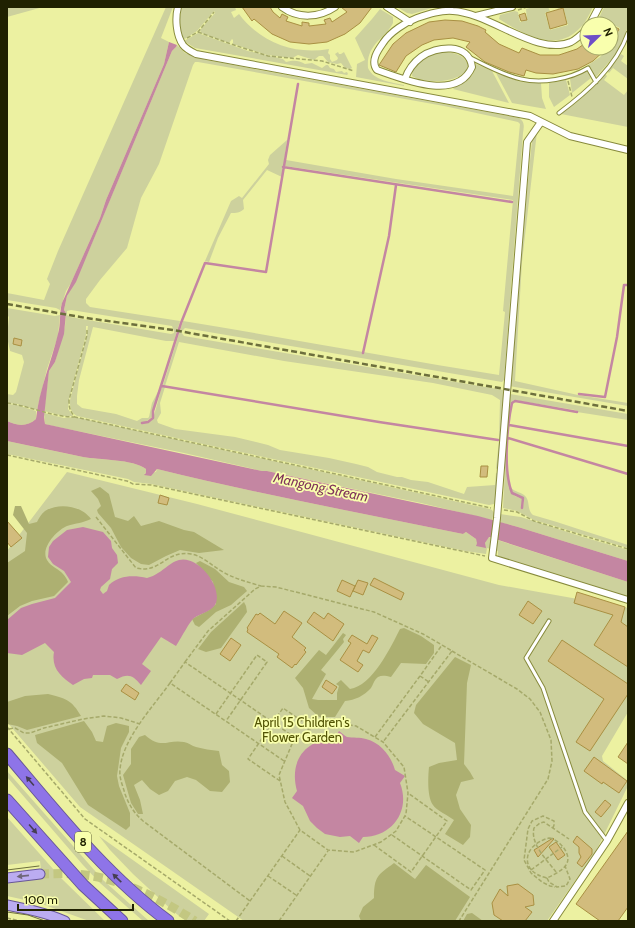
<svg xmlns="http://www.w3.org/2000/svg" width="635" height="928" viewBox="0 0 635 928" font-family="Cabin,sans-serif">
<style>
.green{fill:#cdd19d;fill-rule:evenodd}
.forest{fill:#adb071}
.water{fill:#c486a2}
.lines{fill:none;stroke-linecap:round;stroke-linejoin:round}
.stream{stroke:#c486a2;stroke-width:2.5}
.building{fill:#d2bc7d;stroke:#a99042}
.primary-tunnel{stroke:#c3c781;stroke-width:9;stroke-dasharray:9 4.5;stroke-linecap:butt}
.lane-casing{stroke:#878a3c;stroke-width:5}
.street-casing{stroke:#878a3c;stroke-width:8}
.primary-casing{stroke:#685797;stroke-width:11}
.highway-casing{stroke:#685797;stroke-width:13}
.path{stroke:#a5a96a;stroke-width:1.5;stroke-dasharray:4 2;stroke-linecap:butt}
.lane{stroke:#fff;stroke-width:3}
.street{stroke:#fff;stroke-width:6}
.primary{stroke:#bbacf1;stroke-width:9}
.highway{stroke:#8e74e8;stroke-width:11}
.tram{stroke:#6d6f3d;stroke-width:1}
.rail{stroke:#6d6f3d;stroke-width:2.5;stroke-dasharray:6 3;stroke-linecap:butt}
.oneway{fill:#463e52}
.oneway2{fill:#6e6679}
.labels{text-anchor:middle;stroke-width:3.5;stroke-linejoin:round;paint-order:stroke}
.shield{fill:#f9ffad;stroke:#616435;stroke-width:1}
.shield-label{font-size:12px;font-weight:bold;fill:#202101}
.park-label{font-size:13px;fill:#515303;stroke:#f9ffad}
.water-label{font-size:14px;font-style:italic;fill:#80345b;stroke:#f9ffad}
</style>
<rect width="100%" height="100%" fill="#ecf1a1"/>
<path class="green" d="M 7,7 L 43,7 L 7,17 Z
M 166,7 L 173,7 L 161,38 L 169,42 L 164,64 L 106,200 L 100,218 L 71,283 L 66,291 L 60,310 L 56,308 L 7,300 L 7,293 L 44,300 L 50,284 L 47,279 L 58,251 Z
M 182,7 L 235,7 L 236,10 L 231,12 L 234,18 L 239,14 C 261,43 294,55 329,49 L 328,53 L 330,55 L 330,59 L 332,62 L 337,60 L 338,58 L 335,54 L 338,52 L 339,54 L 341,54 L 344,52 L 352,68 L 350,69 L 345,68 L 341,63 L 337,64 L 328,62 L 323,56 L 319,56 L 314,60 L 298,55 L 292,58 L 267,55 L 233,44 L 233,40 L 232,39 L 229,43 L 201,33 L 200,30 L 215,13 L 214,11 L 197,31 L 183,40 C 179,29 179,18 182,7 Z
M 397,7 L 435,7 L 412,14 L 407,13 Z
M 533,7 L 548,7 L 550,11 L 545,13 L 550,30 L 568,25 L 563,7 L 558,9 L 557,7 L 593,7 C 589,15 585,24 578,30 C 554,53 521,33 499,19 L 500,15 L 515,11 L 518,12 L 520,22 L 527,20 L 526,9 Z
M 604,7 L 628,7 L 628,27 L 617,53 L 596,77 L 588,65 L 600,57 L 608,48 L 611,48 L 611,45 L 620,28 L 599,18 Z
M 380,9 L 393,17 L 393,23 C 385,39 366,44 368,68 C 374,81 391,82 404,85 L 404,86 L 356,77 L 357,64 L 365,60 L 355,38 L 372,19 Z
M 198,33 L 248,51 L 283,59 L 286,62 C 294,60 298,60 305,64 L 312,63 L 322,68 L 326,65 L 328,65 L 330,68 L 334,69 L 336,72 L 342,71 L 344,73 L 347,72 L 348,74 L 347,75 L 195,48 L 184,41 Z
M 177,45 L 185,53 L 206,60 L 519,118 C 525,122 524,126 523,133 L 504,380 L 502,382 L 185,328 L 181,332 L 184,336 L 503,390 L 504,393 L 499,467 L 496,469 L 499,440 L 500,400 L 492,395 L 433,383 L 284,361 L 179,342 L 165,386 L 163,385 L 183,321 C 288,338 393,358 499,375 L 505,312 L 503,311 L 513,200 L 285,166 L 286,160 L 396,179 L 513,196 L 520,124 L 518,122 L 444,106 L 198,62 L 195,62 L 193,65 L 159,164 L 141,198 L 127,248 L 100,280 L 86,299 L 86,303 L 90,307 L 180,321 L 174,341 L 166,341 L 93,327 L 79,380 L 77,396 L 77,404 L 82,408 L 116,414 L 137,421 L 142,418 L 148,418 L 149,417 L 152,403 L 161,386 L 152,411 L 153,416 L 147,421 L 142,423 C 144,423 148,423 151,421 C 154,420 160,392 162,386 L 165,387 L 160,403 L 161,413 L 157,420 L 158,423 L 175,429 L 235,437 L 268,445 L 280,450 L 329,458 L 356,464 L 368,467 L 377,472 L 397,477 L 402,477 L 411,480 L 428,482 L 464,494 L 467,487 L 495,485 L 496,473 L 499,474 L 495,502 L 494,504 L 489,505 L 212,446 L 77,416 C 70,412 70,407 70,400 L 87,335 L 88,326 L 86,326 L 86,335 L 69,399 L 68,409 L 73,416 L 64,416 L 44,411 L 49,371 L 55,362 L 65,326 L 66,313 L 64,310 L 67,296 L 87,255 L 172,51 L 176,47 ZM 71,310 L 172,326 L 174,331 L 174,333 L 171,334 L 70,317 L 67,315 L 67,311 Z
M 445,52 C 456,53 465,55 468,66 C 463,84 425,84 412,76 C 413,60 433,54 445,52 Z
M 621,54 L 624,56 L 621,61 L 628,66 L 628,79 L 613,68 L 609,73 L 607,71 Z
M 476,64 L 492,71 L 509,103 L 453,89 C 462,81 475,80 476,64 Z
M 587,71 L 591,78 L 572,93 L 570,79 Z
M 496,73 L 521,82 L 541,83 L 542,98 L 546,109 L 512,103 Z
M 605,74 L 607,76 L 604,80 L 624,95 L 628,90 L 628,127 L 561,114 L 581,98 Z
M 566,80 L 570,95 L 554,107 L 549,97 L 549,83 Z
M 538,123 L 522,262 L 515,381 L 578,395 L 628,403 L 628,406 L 509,386 L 515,308 L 533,131 L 535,124 Z
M 287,140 L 282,177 L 267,170 L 243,200 L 244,209 C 240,213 236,213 231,213 L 218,238 L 209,262 L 205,261 L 231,201 L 239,196 L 242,198 L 269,164 L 268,160 L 270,155 Z
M 7,308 L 55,316 L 60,315 L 58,336 L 47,369 L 37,410 L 17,404 L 7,403 L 7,394 L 13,395 L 16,392 L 24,362 L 22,355 L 10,351 L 7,337 L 9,317 L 7,315 Z
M 510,394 L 628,414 L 628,420 L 577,412 L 577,411 L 575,410 L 514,400 C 506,408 505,484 512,493 C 514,497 519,497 523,499 L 522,508 L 523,508 L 524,499 L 513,493 L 511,488 C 515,492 522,492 526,497 C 530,502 527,510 533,515 C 565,524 596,535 628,545 L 628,548 L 534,520 L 517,511 L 503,508 L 506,447 Z
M 7,404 L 17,405 L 36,411 L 36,419 C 27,427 17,426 7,421 Z
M 44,413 L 64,418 L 75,417 L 490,509 L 492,510 L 494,513 L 492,520 L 421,503 L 267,471 L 262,471 L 184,453 L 53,426 L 45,424 Z
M 7,441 C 32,446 57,452 83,457 C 99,460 133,459 146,469 L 146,473 L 144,474 L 156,472 L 157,469 C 258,494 361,513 463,534 L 466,532 L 476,539 L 478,543 L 476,545 L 485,543 L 488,537 L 628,582 L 628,597 L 498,556 L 498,551 L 487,548 L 486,554 L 465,551 L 151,484 L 134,482 L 128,479 L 7,454 Z
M 67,472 L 197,504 L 499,585 L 628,608 L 628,712 L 602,756 L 603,761 L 628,781 L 628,786 L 596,851 L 547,921 L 244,921 L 80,807 L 7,722 L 7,551 Z
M 500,514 L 521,517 L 583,537 L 628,550 L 628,561 L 518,527 L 499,522 Z
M 7,771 L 103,880 L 149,921 L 143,921 L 100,883 L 83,865 L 7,777 Z
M 7,817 L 62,879 L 105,921 L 89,921 L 39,903 L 7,896 L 7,882 L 42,879 L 40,861 L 7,865 Z
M 99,836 L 209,914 L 204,921 L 186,921 L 174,912 L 133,874 L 110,850 Z"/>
<path class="forest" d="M 100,487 L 109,494 L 115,517 L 128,521 L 134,516 L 141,526 L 159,521 L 184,530 L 194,532 L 224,550 L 199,553 L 180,550 L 166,556 L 149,565 L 141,564 L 131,558 L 121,547 L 111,528 L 98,513 L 97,510 L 101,506 L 98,499 L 91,491 Z
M 15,506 L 21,506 L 29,524 L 37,522 C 39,518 41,514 45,511 C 59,502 82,506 91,519 C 83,523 76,523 67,526 C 57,530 40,548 47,560 C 52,568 58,568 63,574 C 65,576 67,579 68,582 L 54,596 L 32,601 L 20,606 L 7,616 L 7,563 L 25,551 L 27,533 L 13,515 Z
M 200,561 L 215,569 L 229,582 L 244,587 L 247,591 L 231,605 L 216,612 L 199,627 L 195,625 L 192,619 L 209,610 L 216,604 L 213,582 L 196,563 Z
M 244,602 L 246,606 L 247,612 L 221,648 L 206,652 L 198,649 L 211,632 Z
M 404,628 L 421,636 L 434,645 L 434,653 L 426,664 L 401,663 L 391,677 C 386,676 382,675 378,677 C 374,680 373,685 371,688 C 364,696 355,700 345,701 L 335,717 L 319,717 L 309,708 L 303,688 L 295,678 L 319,650 L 326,655 L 343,633 L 346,635 L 343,639 L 344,642 L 321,670 L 326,674 L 312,699 L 318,700 L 337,700 L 337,693 L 339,686 L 336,684 L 341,680 L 350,689 C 372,686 391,647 400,629 Z
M 455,657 L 471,665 L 467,683 L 464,764 L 470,772 L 474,779 L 461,782 L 456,795 L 460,809 L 471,825 L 470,837 L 463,845 L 445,834 L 454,820 C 449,816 436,810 433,805 C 427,797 428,777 429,767 L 439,763 L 457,760 L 455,743 L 423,724 L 414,713 L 416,705 Z
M 48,694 C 65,698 72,700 81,716 L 27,730 L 17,726 L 7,724 L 7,702 L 25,696 Z
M 84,721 L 92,732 L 96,741 L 103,742 L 107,726 L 116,723 L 129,726 L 129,732 L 121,748 L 117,776 L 119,786 L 130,813 L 130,826 L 126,830 L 88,805 L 62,763 L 37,743 L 35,735 Z
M 145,735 C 162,750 167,739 184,742 C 189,743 192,746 196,747 C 203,749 211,750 219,751 L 222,765 L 229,771 L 230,782 L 222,792 L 210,791 L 196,780 L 187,777 L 175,781 L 168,791 L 159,795 L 150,789 L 142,780 L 134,785 L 140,800 L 143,814 L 138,814 L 131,803 L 123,775 L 131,764 L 131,749 L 139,737 Z
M 394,863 L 415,879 L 426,865 L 470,897 L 455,921 L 361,921 L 359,916 L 363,907 L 374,898 C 374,876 378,875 394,863 Z
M 472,913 L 483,921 L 463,921 L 467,914 Z"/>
<path class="water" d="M 169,42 L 177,45 L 176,47 L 172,51 L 76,282 L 67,296 L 64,310 L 66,313 L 64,334 L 55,362 L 49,371 L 44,417 L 45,424 L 262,471 L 267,471 L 478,516 L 518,527 L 628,561 L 628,582 L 489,537 L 485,543 L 486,548 L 476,546 L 477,543 L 476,539 L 466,532 L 463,534 C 361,513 258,494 157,469 L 151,476 L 144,475 L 146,473 L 146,469 C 133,459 99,460 83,457 C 58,452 32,446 7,441 L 7,421 C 17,426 27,427 36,419 C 39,390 51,363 58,334 C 61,324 59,314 62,303 L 100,218 L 106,200 L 164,64 Z
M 83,527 L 103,532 L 111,541 L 112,548 L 117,555 L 118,563 L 112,569 L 110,579 L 101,587 L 100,590 L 103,594 L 107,591 L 109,585 C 119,575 134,575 147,578 C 151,577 155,575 158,573 C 165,569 171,562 179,560 C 197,555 222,585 216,603 C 213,611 201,613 194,618 C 190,621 180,640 176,646 L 161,637 L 142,664 L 151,671 L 141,685 C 133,675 128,673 117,679 L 110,675 L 93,675 L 92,678 L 84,679 L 73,685 C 61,677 51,668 54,652 L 45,643 L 22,655 L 7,653 L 7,620 L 21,608 L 32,604 L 55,598 L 71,582 L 64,571 L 53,564 L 48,557 L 49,547 L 53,541 L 67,530 Z
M 339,731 C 342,733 345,736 347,737 C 353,738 360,737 366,739 C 381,743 391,756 395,770 L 405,776 L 400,783 C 411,811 392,837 363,837 L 359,843 L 350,836 L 340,837 L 325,834 L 317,828 L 310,821 L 303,806 L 292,798 L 297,791 C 289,762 304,740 335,738 Z"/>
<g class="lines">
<path class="stream" d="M 283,167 L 512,202
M 363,353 L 389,236 L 396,185
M 162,386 L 379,422 L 498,440
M 579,394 L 605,397 L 617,337 L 624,285 L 628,285
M 142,423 L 148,422 L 153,418 L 153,411 L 181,323 L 205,263 L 266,272 L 298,84
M 509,425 L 628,446
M 508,438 L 628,474
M 522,508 L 523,498 L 512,493 C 503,471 507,426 512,403 L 515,401 L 521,402 L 577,412"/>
</g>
<path class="building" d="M 242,7 L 270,7 L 273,12 L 280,18 L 282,14 L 288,17 L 286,21 L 302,26 L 302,22 L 309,23 L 309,26 L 326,24 L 324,20 L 330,18 L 332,22 L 347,12 L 341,7 L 372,7 L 360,23 L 345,34 L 327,42 L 309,44 L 290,42 L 272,34 L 254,19 L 252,21 Z
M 563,8 L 567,24 L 550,29 L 546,13 Z
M 525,13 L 527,20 L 521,21 L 519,15 Z
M 445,20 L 462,21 L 478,26 L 486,30 L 485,32 L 499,44 L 519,53 L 522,48 L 540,55 L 559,55 L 577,49 L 587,42 L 587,48 L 607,48 L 593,61 L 578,69 L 553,74 L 536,73 L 526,70 L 524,76 L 509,72 L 485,62 L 466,47 L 470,42 L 453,38 L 434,40 L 422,45 L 406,56 L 396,72 L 379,65 L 393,44 L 406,33 L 429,22 Z
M 611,25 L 619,29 L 611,45 Z
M 14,338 L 22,340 L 21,346 L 13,344 Z
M 481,466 L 488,466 L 487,477 L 480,477 Z
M 160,495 L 169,498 L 167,505 L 158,503 Z
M 7,521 L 22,538 L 11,547 L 7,542 Z
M 374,578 L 404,593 L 401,600 L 370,585 Z
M 342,580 L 355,586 L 350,597 L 337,591 Z
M 358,580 L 368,583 L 363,595 L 353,591 Z
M 577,592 L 625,607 L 621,622 L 628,627 L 628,667 L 594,645 L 613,615 L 574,603 Z
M 528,601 L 542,611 L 533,624 L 519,615 Z
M 284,611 L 302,623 L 292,637 L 306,648 L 304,650 L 306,652 L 296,665 L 295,664 L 292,668 L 277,657 L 279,654 L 247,632 L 248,629 L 247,628 L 256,614 L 258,615 L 260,613 L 275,624 Z
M 314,612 L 324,619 L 328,613 L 344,624 L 333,641 L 307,622 Z
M 352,635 L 367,644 L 372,635 L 378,638 L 369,653 L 363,650 L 357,661 L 363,665 L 358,672 L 340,660 L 351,643 L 348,641 Z
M 231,638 L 241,645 L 230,661 L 220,654 Z
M 562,640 L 628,684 L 628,694 L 590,751 L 576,742 L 604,699 L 548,661 Z
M 326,680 L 337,687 L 332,694 L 322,687 Z
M 126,684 L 139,693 L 135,700 L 121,691 Z
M 628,742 L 628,764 L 618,757 Z
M 594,757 L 627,781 L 619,793 L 603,782 L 602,784 L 584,771 Z
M 605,800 L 611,805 L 601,817 L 595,812 Z
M 628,831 L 628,907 L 618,921 L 600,921 L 576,904 Z
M 577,836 L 592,849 L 592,854 L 582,867 L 577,863 L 581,857 L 579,853 L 579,847 L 573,842 Z
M 553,838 L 554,839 L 538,857 L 534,850 Z
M 556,842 L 565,855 L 558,860 L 549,847 Z
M 518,884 L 533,895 L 534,905 L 525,907 L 532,912 L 525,921 L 503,921 L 494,915 L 492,903 L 500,889 L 508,896 L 507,886 Z"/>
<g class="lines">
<path class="primary-tunnel" d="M 40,874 C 51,874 62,873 74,874 C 117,876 159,898 195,921"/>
<defs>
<path id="lane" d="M 469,57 C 485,65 503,75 521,79 C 542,84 570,79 588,68 L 596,82
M 559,113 C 587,92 616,67 628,33
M 549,621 L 526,658 L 543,688 L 585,812 L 607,841"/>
<path id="street" d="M 178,7 C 175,18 176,35 183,45 C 186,49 192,52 196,54 L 530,116 L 570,136 L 628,150
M 282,7 C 298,19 319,18 335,7
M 387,7 L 410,22
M 476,16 L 512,7
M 590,24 L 599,7
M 405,79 C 408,70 413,63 421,57 C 436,46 469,42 472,67 C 457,102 403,79 377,70 C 370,61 378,50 383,43 C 390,32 406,22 417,18 C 429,14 441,10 453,11 C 490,13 538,57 571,42 C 577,39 582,34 587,29
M 541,122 L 527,142 L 497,518 L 492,558 L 628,600
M 553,921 L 607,841 L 628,803"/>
<path id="primary" d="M 7,878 L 40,874
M 7,905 C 27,909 47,913 65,921"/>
<path id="highway" d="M 7,754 C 57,813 106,875 168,921
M 7,800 L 83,885 L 122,921"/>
</defs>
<use href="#lane" class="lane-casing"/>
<use href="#street" class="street-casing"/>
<use href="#primary" class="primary-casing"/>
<use href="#highway" class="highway-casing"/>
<path class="path" d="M 518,10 L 527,7
M 198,32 L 231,44 L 268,56 L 322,61 L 354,71
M 187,38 L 198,32 L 214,12
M 568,81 L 572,97
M 87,330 L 87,335 L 69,400 C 69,408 70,411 75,417 L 491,508
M 7,403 C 30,406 52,417 75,417
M 7,455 L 127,481 L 133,484 L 151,485 L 485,556
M 504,510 L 517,512 L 534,521 L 628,549
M 96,517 L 136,568 C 161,574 165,550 191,554 C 203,556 212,566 223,572 C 235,579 248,582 261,586
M 452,651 L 517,689 L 530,699 L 540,712 L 551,740 L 552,761 L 548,779 L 459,921
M 185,662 L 208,631 L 255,589 L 261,586 L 276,587 L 374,612 L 423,634 L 442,645
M 420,676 L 429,682
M 170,683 C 153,707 122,739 120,770 C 119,778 123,786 125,794 C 129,805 134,813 143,821 L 250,901
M 216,714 L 257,655 L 267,662 L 226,721
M 331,722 L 356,726 L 383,742 L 404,767 L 408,793 L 406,814 L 396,831 L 381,842 L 354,852 L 328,850 L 300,830 L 285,802 L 279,775 L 292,744 L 309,729 Z
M 7,727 L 85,819 L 230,921
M 9,729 L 15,728 L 24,733 L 30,733 L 44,728 L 83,719 L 104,716 L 121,718 L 140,724
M 375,737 L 420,676 L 442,645 L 452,651 L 383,742
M 284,761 L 170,683 L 185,662 L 297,739
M 280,781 L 248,759 L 283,708 L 312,728
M 553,828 L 554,825 L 554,821 L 543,816 L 532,821 L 528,829 L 524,860 L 531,873 L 542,882 L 550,886 L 555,887
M 392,835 L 471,890 L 485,870 L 405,816
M 549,838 C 559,839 573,855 566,865 C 562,871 553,875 547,878 C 519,872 522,845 549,838 Z
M 374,845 L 411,872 L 447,821 L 408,793
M 282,856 L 310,876
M 531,870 L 562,847
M 556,872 C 547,860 530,844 534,828 L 540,823 L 544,822 L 569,839
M 268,876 L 296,895
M 547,878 L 549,882 L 557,887 L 566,886 L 570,879 L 565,866
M 7,918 L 20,921
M 236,921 L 300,830
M 279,921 L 328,851"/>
<use href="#lane" class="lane"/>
<use href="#street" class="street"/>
<use href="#primary" class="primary"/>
<use href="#highway" class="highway"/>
<path class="tram" d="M 7,870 L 39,866
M 7,912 L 28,915 L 45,921"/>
<path class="rail" d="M 7,304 L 86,318 L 173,330 L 628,411"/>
</g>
<defs><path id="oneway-solid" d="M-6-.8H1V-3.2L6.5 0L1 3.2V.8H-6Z"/></defs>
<g class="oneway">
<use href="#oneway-solid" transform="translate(30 781) rotate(-131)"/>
<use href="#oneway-solid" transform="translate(33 829) rotate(49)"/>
<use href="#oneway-solid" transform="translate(117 878) rotate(-136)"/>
</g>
<use class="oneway2" href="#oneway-solid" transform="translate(23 876) rotate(174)"/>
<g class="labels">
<rect class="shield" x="75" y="832" width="16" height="20" rx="3"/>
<g class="shield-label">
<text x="83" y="846">8</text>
</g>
<g class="park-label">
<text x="302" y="727">April 15 Children's<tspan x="302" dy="15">Flower Garden</tspan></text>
</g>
<g class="water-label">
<text transform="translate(321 487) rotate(12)" y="5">Mangong Stream</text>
</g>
</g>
<rect width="635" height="928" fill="none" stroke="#202101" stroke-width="16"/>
<g transform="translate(599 36) rotate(67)"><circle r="19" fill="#f9ffad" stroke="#a2a668"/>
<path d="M0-3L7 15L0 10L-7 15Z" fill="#6e4ec7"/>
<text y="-6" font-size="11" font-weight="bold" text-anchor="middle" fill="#202101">N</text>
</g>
<path d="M18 904v6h115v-6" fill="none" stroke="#202101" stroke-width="2"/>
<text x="24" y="904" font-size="12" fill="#202101" stroke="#f9ffad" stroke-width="3" paint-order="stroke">100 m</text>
</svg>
